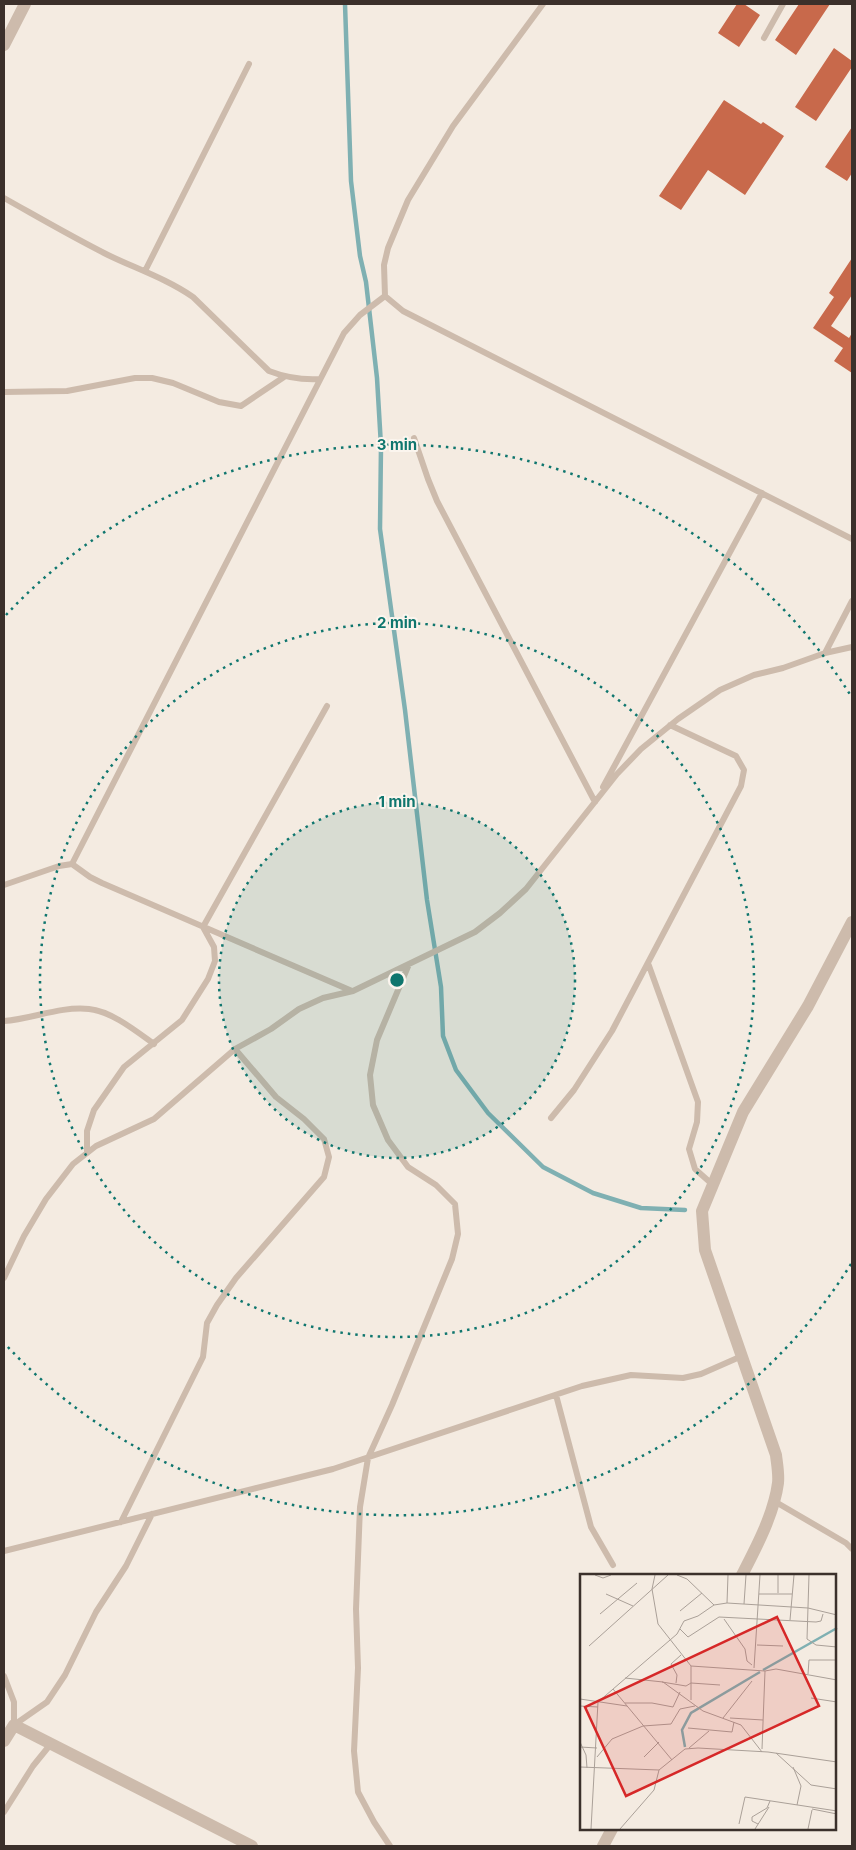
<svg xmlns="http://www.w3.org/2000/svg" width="856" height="1850" viewBox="0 0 856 1850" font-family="Inter,sans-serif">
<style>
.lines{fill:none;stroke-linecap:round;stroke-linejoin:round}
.stream{stroke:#7fb0b2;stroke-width:4.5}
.building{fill:#c8694b}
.lane{stroke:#cdbbac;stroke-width:6}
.street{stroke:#cdbbac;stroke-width:12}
.ring{fill:none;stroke:#0f766e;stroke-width:2.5;stroke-dasharray:2.5 5}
.inset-river{fill:none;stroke:#7fb0b2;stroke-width:2.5}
.inset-road{fill:none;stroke:#aaa098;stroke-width:1}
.view{fill:#d62828;fill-opacity:0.15;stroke:#d62828;stroke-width:2.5}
.inset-edge{fill:none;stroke:#3b302b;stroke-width:2.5}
.centre{fill:#0f766e;stroke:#fbf5ee;stroke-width:2.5}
.ring-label{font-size:15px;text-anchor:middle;font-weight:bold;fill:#0f766e;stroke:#fbf5ee;stroke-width:4;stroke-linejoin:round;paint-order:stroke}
</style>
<rect width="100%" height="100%" fill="#f4ebe1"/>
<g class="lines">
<path class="stream" d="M 345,4 L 351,181 L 360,256 L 366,282 L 377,378 L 381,446 L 380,529 L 405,710 L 427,900 L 441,987 L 443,1036 L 456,1070 L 488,1113 L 543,1167 L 593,1193 L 641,1208 L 685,1210"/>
</g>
<path class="building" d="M 737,4 L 744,4 L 760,15 L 739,47 L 718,33 Z
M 799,4 L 830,4 L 796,55 L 775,40 Z
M 834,48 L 852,61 L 852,67 L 816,121 L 795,107 Z
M 724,100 L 761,124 L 763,122 L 784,136 L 745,195 L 708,170 L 681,210 L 659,196 Z
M 852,127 L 852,173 L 847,181 L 825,167 Z
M 852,258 L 852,295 L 831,326 L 849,338 L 852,333 L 852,373 L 834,361 L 843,348 L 813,328 L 834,297 L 829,293 Z"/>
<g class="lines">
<path class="lane" d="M 764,38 L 783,4
M 4,198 C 38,217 72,237 108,255 C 137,269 167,279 193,297 L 269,371 C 287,378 302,380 320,379
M 145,271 L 249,64
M 385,296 L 403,311 L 852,539
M 385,296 L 384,265 L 388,248 L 408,200 L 453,126 L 543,4
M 4,392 L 67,391 L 135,378 L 152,378 L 173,383 L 219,402 L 241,406 L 284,377
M 414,438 L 428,479 L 437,501 L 595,802
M 825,653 L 852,601
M 603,787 L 762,493
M 72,864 L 90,877 L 102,883 L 352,991
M 4,885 L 59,866 L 72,864 L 344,333 L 360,315 L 385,296
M 648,963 L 698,1102 L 697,1122 L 689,1149 L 695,1169 L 712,1184
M 4,1021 C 32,1019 60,1006 89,1009 C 111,1011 136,1031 154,1044
M 551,1118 L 574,1090 L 612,1031 L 741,786 L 744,770 L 736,756 L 670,725
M 87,1153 L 87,1131 L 94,1110 L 124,1067 L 182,1020 L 208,979 L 215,961 L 214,947 L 203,927 L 327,706
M 4,1278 L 24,1236 L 46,1199 L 73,1164 L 96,1146 L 154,1119 L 235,1049 L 271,1029 L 299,1009 L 323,998 L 353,991 L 475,932 L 500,913 L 526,889 L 617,774 L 641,749 L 678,719 L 720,690 L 754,675 L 783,668 L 825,653 L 852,647
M 556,1395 L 591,1527 L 613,1565
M 774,1501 L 846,1543 L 852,1549
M 121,1522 L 203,1357 L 207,1323 L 217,1305 L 236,1278 L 324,1177 L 329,1157 L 324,1139 L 304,1119 L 276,1097 L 235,1049
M 4,1551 L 333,1469 L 582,1386 L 631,1375 L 683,1378 L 701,1374 L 742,1356
M 4,1676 L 14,1702 L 14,1725
M 14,1725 L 47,1702 L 65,1675 L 96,1612 L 126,1566 L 152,1514
M 4,1812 L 33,1766 L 50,1745
M 390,1846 L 374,1822 L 358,1792 L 354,1751 L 358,1668 L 356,1609 L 360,1507 L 368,1458 L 392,1405 L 452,1259 L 458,1234 L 455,1204 L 436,1185 L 408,1167 L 388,1140 L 373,1105 L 370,1075 L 377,1040 L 409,964"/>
<path class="street" d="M 4,45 L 25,4
M 742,1575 C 756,1548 774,1514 778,1483 C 779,1474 777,1464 776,1455 L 705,1250 L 702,1211 L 743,1112 L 808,1006 L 852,922
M 4,1741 L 14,1725 L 252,1846
M 603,1846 L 612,1829"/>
</g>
<circle cx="397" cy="980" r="178" fill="#0f766e" fill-opacity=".12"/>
<g class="ring">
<circle cx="397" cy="980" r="178"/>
<circle cx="397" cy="980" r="357"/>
<path d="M851 1264A535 535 0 0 1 6 1345M6 615A535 535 0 0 1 851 696"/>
</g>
<g transform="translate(580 1574)">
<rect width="256" height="256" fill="#f4ebe1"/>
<path class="inset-river" d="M 183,96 L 257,54M 105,173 L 102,156 L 111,139 L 180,98"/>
<path class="inset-road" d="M 15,1 L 23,4 L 31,1M 75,1 L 72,15 L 78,50 L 111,92 L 185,97 L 196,95 L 257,106M 97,1 L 107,5 L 134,31 L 147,29 L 228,34 L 257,41M 229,1 L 227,65 L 236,71 L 257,73M 198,19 L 198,1M 26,20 L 53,32M 179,20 L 212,20M 147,29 L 148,1M 164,30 L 166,1M 100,37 L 122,19M 20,40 L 57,9M 144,45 L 165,75 L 167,87 L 172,91M 210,46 L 214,1M 100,55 L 108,63 L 139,43 L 236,48 L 241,47 L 243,40M 177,71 L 203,72M 9,72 L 88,1M 111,92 L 111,126M 174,94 L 180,1M 228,100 L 229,86 L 257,86M 45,104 L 83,108 L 123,137 L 161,151 L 182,178M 82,108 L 106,112 L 111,109 L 140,111M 96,109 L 97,101 L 91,90 L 101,81M 33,115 L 92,186M 231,124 L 257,128M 0,125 L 47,132M 45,129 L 72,129 L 93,133 L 100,118M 0,132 L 18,133M 143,144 L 172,107M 150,144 L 183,146M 108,154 L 152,158 L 154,148M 0,168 L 6,181 L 7,194M 0,173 L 17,174M 109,174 L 129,157M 182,175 L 185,97M 196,179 L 231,211 L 257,215M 17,183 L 32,165 L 63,152 L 91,150 L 100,135 L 115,132M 64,183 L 79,168M 0,193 L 79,196 L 105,175 L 118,174 L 188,178 L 257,188M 213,193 L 221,212 L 217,231M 232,235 L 257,240M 159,250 L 165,223 L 257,237M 178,250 L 172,247 L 172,243 L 187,234 L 190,227M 11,255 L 18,128 L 97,60 L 104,47 L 118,42 L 134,31M 40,255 L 74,216 L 79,196M 175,255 L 189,233M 228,255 L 232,236"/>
<path class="view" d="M 197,43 L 239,132 L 46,222 L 5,133 Z"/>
<rect width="256" height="256" class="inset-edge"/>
</g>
<circle cx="397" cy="980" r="8" class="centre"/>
<g class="ring-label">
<text x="397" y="450">3 min</text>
<text x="397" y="628">2 min</text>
<text x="397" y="807">1 min</text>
</g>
<rect width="856" height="1850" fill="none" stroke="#3b302b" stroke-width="10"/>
</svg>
